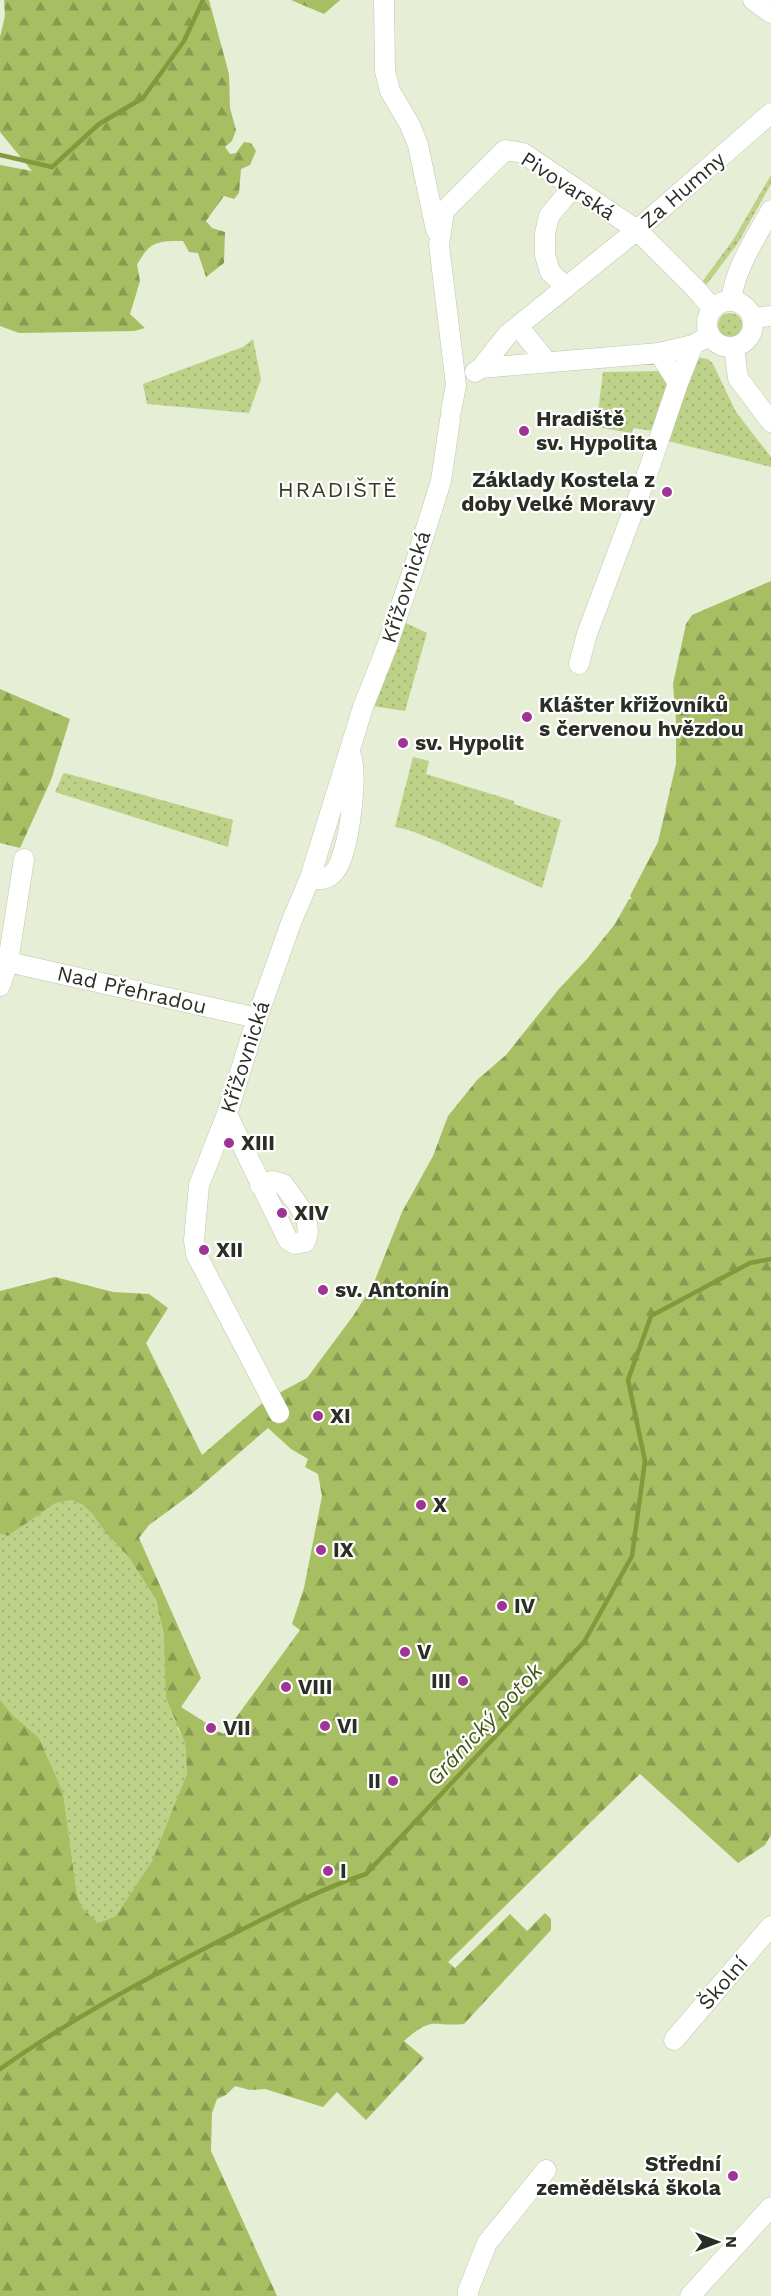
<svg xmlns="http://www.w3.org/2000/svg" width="771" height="2296" viewBox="0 0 771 2296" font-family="'Work Sans',sans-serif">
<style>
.grass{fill:url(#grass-dots)}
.forest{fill:url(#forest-firs);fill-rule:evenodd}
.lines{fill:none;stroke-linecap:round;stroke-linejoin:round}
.stream{stroke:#839a3c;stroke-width:4.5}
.minor-casing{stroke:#bfc6ae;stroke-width:21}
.minor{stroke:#fff;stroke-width:20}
.poi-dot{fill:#9e3496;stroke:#fff;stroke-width:2}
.labels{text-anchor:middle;stroke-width:4.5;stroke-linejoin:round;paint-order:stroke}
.street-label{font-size:21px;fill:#2b2e24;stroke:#fff}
.poi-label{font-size:21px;font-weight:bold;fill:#2b2e24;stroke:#fff;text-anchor:start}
.neighbourhood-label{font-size:22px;letter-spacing:1.5px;fill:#333925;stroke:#fff}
.water-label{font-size:22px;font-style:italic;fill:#485714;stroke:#fff}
</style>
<defs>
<pattern id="grass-dots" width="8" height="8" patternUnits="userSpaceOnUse" patternTransform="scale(1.5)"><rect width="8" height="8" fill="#bdd188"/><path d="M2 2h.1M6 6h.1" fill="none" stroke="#a3b475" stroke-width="1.8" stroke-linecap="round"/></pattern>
<pattern id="forest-firs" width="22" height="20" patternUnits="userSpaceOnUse" patternTransform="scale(1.5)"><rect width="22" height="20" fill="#a7bf62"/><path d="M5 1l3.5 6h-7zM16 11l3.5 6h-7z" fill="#889c51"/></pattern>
</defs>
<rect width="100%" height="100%" fill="#e6eed5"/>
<path class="grass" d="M 771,175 L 771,184 L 738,243 L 707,284 L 702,282 L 733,240 Z
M718 325a12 12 0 1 1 24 0a12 12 0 1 1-24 0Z
M 253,339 L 261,379 L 249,413 L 147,404 L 143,384 L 243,347 Z
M 695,357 L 708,359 L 713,364 L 736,412 L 771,457 L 771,467 L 668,441 Z
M 664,371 L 669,390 L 653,431 L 633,428 L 632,433 L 596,427 L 603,372 Z
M 406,623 L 427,633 L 405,711 L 372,706 L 393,648 Z
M 413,757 L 429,761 L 426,774 L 514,801 L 514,804 L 561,820 L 542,888 L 439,842 L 409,830 L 395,827 Z
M 65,773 L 233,820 L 228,847 L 55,792 L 63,774 Z
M 72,1500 L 83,1505 L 93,1515 L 105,1532 L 128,1556 L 156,1600 L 164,1636 L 166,1661 L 178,1729 L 185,1744 L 187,1773 L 152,1861 L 117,1916 L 98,1923 L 82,1909 L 77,1895 L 63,1792 L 39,1738 L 14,1716 L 0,1700 L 0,1534 L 8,1536 L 56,1503 Z"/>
<path class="forest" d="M 4,0 L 209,0 L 229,74 L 230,108 L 236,130 L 232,141 L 225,147 L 230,154 L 236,153 L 244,142 L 251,143 L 256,151 L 250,165 L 241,169 L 239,193 L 234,199 L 224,196 L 206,221 L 212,228 L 225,232 L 224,263 L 206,277 L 198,253 L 189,252 L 183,241 C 157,241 150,241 137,265 L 140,281 L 130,314 L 145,328 L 134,331 L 19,333 L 0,326 L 0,165 L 32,171 L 0,132 L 0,37 L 5,16 Z
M 291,0 L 340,0 L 324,14 Z
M 771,581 L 771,1835 L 765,1845 L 738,1863 L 640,1774 L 448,1962 L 455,1968 L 510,1914 L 527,1931 L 545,1913 L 551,1919 L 551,1930 L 464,2024 C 430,2027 434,2015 404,2041 L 424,2058 L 366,2120 L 337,2092 L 323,2107 L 265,2089 L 250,2090 L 235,2086 L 226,2095 L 217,2099 L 212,2113 L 211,2151 L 277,2296 L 0,2296 L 0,1700 L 14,1716 L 39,1738 L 63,1792 L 77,1895 L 82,1908 L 98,1923 L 116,1916 L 152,1861 L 187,1773 L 185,1744 L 166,1697 L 164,1636 L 156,1600 L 128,1556 L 105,1532 L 93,1515 L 83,1505 L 72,1500 L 56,1503 L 8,1536 L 0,1534 L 0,1291 L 55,1277 L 113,1292 L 149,1294 L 168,1308 L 146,1343 L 202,1455 L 266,1400 L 307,1378 L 353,1316 L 373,1285 L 402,1212 L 433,1156 L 448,1116 L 477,1080 L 506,1055 L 558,990 L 587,959 L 615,924 L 629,899 L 632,899 L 630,896 L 658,842 L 676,764 L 676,720 L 673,684 L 686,624 L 692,615 ZM 268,1428 L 291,1449 L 308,1459 L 305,1467 L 318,1474 L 322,1496 L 304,1588 L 292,1624 L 300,1630 L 224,1734 L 212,1729 L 217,1726 L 211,1726 L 181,1707 L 201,1678 L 139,1538 L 149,1525 L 194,1492 Z
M 0,689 L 70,719 L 51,780 L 20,848 L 0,843 Z"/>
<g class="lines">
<path class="stream" d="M 0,155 L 52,167 L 99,124 L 143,98 L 184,41 L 203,0
M 0,2069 C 71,2019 147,1978 225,1938 C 272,1915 317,1890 366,1874 L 584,1642 L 632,1556 L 645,1461 L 628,1380 L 651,1316 L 750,1263 L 771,1259"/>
<defs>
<path id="minor" d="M 384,0 L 385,71 L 390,91 L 410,125 L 418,145 L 436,230
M 753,0 L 771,13
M 566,287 L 550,272 L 545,255 L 545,234 L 549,216 L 573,187
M 731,301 C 735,268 755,239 771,210
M707 324a23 23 0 1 1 46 0a23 23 0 1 1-46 0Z
M 753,318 L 771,316
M 518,326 L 547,362
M 734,347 L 738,378 L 771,422
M 481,368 L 508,334 L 637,230 L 771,113
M 475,372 L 481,368 L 659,353 L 693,345 L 710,335
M 678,383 L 693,345
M 451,411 L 456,385 L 439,245 L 444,211 L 505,150 L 523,153 L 637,230 L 694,287 L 713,309
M 579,664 L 587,634 L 650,466 L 678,383 L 659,353
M 310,878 C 320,880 328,880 335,871 C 349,854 359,773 350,753
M 8,962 L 257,1018
M 0,986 L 8,962 L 24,859
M 227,1114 L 288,1240 L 295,1244 L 305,1242 C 315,1220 296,1203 283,1184 L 272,1181 L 260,1185
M 279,1413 L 196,1254 L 194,1240 L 199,1185 L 227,1114 L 257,1018 L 292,920 L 310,878 L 363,707 L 386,649 L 413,570 L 441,481 L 450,420
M 674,2040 L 771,1926
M 468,2296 L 468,2291 L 487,2243 L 546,2170
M 690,2296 L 771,2207"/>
</defs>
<use href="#minor" class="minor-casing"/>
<use href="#minor" class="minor"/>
</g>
<g class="poi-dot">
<circle cx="524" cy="431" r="6"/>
<circle cx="667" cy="492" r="6"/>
<circle cx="527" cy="717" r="6"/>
<circle cx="403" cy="743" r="6"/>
<circle cx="229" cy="1143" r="6"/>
<circle cx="282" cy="1213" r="6"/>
<circle cx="204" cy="1250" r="6"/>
<circle cx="323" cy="1290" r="6"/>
<circle cx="318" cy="1416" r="6"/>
<circle cx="421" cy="1505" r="6"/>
<circle cx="321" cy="1550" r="6"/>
<circle cx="502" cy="1606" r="6"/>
<circle cx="405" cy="1652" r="6"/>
<circle cx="463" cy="1681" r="6"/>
<circle cx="286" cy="1687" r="6"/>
<circle cx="325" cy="1726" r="6"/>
<circle cx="211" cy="1728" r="6"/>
<circle cx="393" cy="1781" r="6"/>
<circle cx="328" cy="1871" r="6"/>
<circle cx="733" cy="2176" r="6"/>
</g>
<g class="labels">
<g class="street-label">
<text transform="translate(568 186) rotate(33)" y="7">Pivovarská</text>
<text transform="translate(683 190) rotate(-41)" y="7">Za Humny</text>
<text transform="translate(406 587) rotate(-72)" y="7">Křížovnická</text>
<text transform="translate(132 990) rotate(13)" y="7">Nad Přehradou</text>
<text transform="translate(245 1057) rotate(-72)" y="7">Křížovnická</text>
<text transform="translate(723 1983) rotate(-49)" y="7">Školní</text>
</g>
<g class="poi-label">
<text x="536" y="426">Hradiště<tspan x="536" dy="24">sv. Hypolita</tspan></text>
<text x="655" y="487" text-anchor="end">Základy Kostela z<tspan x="655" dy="24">doby Velké Moravy</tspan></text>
<text x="539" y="712">Klášter křižovníků<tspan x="539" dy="24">s červenou hvězdou</tspan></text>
<text x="415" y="750">sv. Hypolit</text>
<text x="241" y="1150">XIII</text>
<text x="294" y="1220">XIV</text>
<text x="216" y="1257">XII</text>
<text x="335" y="1297">sv. Antonín</text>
<text x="330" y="1423">XI</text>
<text x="433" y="1512">X</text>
<text x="333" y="1557">IX</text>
<text x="514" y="1613">IV</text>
<text x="417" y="1659">V</text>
<text x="451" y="1688" text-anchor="end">III</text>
<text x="298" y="1694">VIII</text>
<text x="337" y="1733">VI</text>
<text x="223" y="1735">VII</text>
<text x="381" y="1788" text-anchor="end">II</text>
<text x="340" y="1878">I</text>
<text x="721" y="2171" text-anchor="end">Střední<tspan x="721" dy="24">zemědělská škola</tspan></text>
</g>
<g class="neighbourhood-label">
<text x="338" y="497">HRADIŠTĚ</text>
</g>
<g class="water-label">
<text transform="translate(484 1724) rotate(-47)" y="8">Gránický potok</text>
</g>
</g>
<g transform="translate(717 2242) rotate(90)" stroke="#ffffff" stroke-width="4.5" paint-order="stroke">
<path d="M0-4.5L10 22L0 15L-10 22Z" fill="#2b2e24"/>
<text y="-9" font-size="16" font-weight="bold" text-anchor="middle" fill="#2b2e24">N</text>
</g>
</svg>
